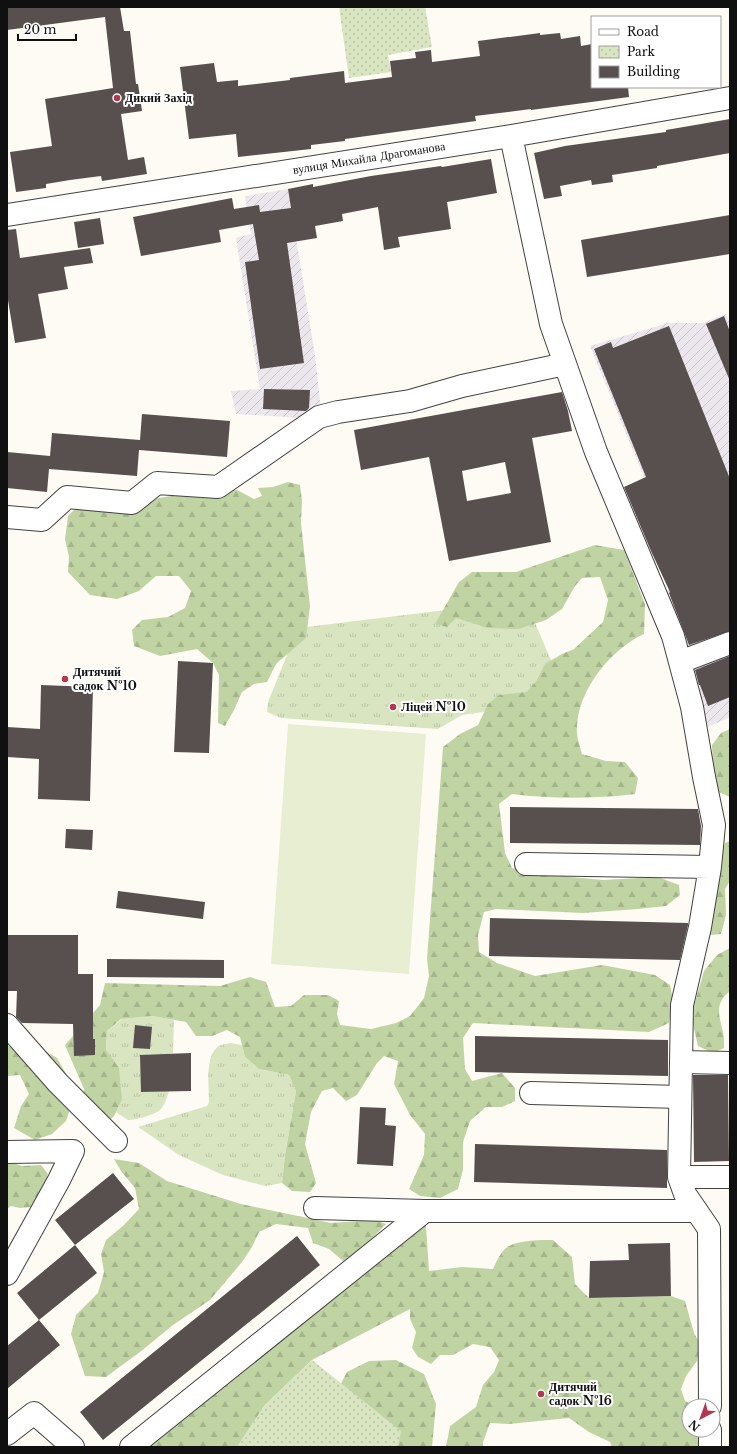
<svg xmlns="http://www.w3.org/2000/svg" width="737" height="1454" viewBox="0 0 737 1454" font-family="'Libre Baskerville',serif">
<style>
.industrial{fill:url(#industrial-furrows)}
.grass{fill:url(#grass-tufts)}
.forest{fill:url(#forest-firs)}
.park{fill:url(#park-dots)}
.pitch{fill:#e8eed2}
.building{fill:#58504e;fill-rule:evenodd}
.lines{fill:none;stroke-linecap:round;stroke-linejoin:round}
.minor-casing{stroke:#434343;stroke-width:24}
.minor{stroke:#fff;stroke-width:22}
.poi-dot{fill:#b1384f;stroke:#fff;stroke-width:1.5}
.labels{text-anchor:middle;stroke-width:4;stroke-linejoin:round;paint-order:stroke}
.poi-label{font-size:12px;font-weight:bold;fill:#101010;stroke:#fff;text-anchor:start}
.street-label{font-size:12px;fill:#101010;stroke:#fff}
</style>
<defs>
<pattern id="industrial-furrows" width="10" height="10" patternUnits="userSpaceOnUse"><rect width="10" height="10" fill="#ece6ed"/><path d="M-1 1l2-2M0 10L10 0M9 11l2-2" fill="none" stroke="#c9c4ca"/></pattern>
<pattern id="grass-tufts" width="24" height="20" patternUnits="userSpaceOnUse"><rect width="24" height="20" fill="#d9e5c1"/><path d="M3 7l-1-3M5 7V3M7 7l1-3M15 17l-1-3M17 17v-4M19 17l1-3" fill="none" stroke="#b9c3a5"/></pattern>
<pattern id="forest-firs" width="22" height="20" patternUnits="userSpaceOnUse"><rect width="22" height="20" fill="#c0d4a3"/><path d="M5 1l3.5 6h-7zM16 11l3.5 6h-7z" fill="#a4b58b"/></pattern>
<pattern id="park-dots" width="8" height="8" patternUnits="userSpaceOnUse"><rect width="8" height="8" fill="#d9e5c1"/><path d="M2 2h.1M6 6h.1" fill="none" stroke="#b9c3a5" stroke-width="1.8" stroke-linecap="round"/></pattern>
</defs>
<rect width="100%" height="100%" fill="#fefbf5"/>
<path class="industrial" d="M 288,189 L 315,355 L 322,419 L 236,414 L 231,391 L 260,389 L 236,238 L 251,234 L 245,196 Z
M 726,314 L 730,324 L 730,717 L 706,728 L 665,591 L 687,582 L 590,346 L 668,323 L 703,323 Z"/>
<path class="grass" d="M 495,604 L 527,604 L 568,700 L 462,715 L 438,729 L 281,718 L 267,712 L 268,702 L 298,628 Z
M 152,1016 L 174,1020 L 173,1053 L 168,1054 L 169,1071 L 141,1071 L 141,1092 L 169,1091 C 167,1098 165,1104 161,1109 C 155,1115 136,1120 128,1120 L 116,1112 L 122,1100 L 106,1050 L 107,1031 L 122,1019 Z
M 230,1043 L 242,1045 L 245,1057 L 259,1069 L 289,1075 L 296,1091 L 285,1155 L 282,1183 L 265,1186 L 223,1175 L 179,1155 L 138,1127 L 207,1106 L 209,1102 C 209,1087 204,1052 221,1045 C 224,1044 228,1044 230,1043 Z"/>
<path class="forest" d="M 288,482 L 300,485 L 302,501 L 301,523 L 310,606 L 306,638 L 276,664 L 267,682 L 254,684 L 242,692 L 234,710 L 225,726 L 218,723 L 219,675 L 213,663 L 197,649 L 160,656 L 134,646 L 132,630 L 142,620 L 168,617 L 185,608 L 191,591 L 179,576 L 156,576 L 139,591 L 117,599 L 90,595 L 68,572 L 69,557 L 65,539 L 68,516 L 77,507 L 135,512 L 158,498 L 203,492 L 237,490 L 254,499 L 262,496 L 258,488 L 273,487 Z
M 595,545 L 624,550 L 645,604 L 644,634 C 611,649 578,690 577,727 C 576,736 580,746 582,754 L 606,761 L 625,762 L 638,778 L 635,794 C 594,799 552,799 512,794 L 499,804 L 505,853 L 512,868 L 528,873 L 603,880 L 658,877 L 679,885 L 680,895 L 666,906 L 638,909 L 583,913 L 496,909 L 484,912 L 478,935 L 479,952 L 497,963 L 535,976 L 602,965 L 655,975 L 670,985 L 673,1000 L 669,1023 L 649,1032 L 473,1023 L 463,1038 L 465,1069 L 472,1081 L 502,1073 L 515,1088 L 515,1101 L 502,1107 L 486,1107 L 470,1121 L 463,1142 L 463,1170 L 458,1189 L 440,1198 L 420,1196 L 409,1189 L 424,1155 L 425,1134 L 410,1115 L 394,1084 L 398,1061 L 384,1056 L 377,1063 L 357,1095 L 346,1101 L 333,1088 L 322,1091 L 311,1112 L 305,1144 L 316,1183 L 310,1192 L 292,1191 L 282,1183 L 285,1155 L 296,1091 L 289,1075 L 259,1069 L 245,1057 L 240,1037 L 227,1030 L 212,1036 L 196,1036 L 186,1022 L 152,1016 L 121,1019 L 107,1031 L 106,1050 L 119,1068 L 122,1100 L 114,1116 L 97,1132 L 86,1128 L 79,1119 L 84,1089 L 65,1045 L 100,1005 L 105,983 L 220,986 L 250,977 L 266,982 L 275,1007 L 291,1006 L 304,995 L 328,995 L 339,1001 L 337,1014 L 340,1025 L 371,1029 L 396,1023 L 410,1016 L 424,998 L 429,976 L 427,959 L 443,747 L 460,734 L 478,725 L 488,704 L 499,695 L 527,692 L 537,680 L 545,664 L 562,654 L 574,649 L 603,622 L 608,600 L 600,577 L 582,578 L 575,586 L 562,609 L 546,620 L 518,629 L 488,628 L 456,618 L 447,627 L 435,624 L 459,582 L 472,572 L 516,572 Z
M 730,729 L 730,797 L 719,792 L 713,768 L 712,745 L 721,733 Z
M 730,841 L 730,881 L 725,889 L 726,915 L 721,934 L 711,935 L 700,927 L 691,907 L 720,856 L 725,843 Z
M 730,948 L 730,991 C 714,1004 719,1015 723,1032 C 724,1037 724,1043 724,1048 L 713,1053 L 698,1046 L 691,1016 L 704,971 L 717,955 Z
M 7,1046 L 42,1049 L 57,1058 L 69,1079 L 70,1109 L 66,1121 L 52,1134 L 35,1140 L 14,1128 L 21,1106 L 29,1094 L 20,1075 L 7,1076 Z
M 114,1159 L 139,1163 L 167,1181 L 241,1204 L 331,1223 L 375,1220 L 386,1224 L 359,1252 L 343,1261 L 329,1249 L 313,1243 L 308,1228 L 276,1224 L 259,1232 L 252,1247 L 242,1262 L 210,1300 L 173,1325 L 140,1352 L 106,1377 L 85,1376 L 71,1334 L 76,1315 L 98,1293 L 104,1272 L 101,1254 L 106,1240 L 124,1225 L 139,1209 L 135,1188 L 121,1171 Z
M 7,1161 L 22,1166 L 41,1165 L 48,1174 L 42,1192 L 33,1207 L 20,1208 L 11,1206 L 7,1209 Z
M 425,1211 L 429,1271 L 462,1267 L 493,1269 C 497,1261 501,1250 509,1246 C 520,1240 541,1240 553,1240 L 572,1257 L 575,1284 L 589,1298 L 671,1296 L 685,1301 L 694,1333 L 700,1344 L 697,1361 L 686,1376 L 681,1389 L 685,1401 L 696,1406 L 689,1406 L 689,1430 L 698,1430 L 698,1447 L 612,1447 L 610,1442 L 589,1432 L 569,1418 L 509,1424 L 490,1423 L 483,1442 L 483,1447 L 446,1447 L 450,1426 L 476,1407 L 483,1385 L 494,1372 L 499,1360 L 490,1347 L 473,1344 L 453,1355 L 440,1355 L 431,1364 L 418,1357 L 412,1348 L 416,1332 L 410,1319 L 410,1309 L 312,1360 L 265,1405 L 237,1447 L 131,1447 Z
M 396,1360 L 424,1374 L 436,1404 L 432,1447 L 387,1447 L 332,1401 L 347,1372 L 369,1361 Z"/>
<path class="park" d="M 339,7 L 425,7 L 432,47 L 388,55 L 391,72 L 349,78 Z
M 312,1360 L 401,1431 L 398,1447 L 237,1447 L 265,1405 Z"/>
<path class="pitch" d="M 288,724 L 426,734 L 409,974 L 271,964 Z"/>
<path class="building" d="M 7,7 L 120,7 L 124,31 L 130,31 L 136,84 L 138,84 L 142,111 L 121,114 L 128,160 L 144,157 L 147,174 L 102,181 L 101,176 L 70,180 L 46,184 L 46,188 L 16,192 L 10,152 L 52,146 L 45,99 L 113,88 L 105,17 L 7,30 Z
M 540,33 L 540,35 L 560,33 L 561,39 L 580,36 L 581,46 L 592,44 L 592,87 L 628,87 L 629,97 L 531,110 L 531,109 L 475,116 L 476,121 L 345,139 L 345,141 L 311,145 L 311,149 L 238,157 L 236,134 L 189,139 L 180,67 L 214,63 L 217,82 L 238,80 L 238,86 L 290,80 L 290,78 L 344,71 L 345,83 L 392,77 L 390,61 L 416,58 L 415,52 L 431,50 L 432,62 L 480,56 L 478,41 Z
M 730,119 L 730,153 L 657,166 L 657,168 L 612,175 L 613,182 L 592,185 L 591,180 L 560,186 L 562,196 L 544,199 L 534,153 L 565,146 L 666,132 L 666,130 Z
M 491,159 L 497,193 L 447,202 L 451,229 L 398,237 L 400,247 L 384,250 L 378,207 L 342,214 L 343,221 L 315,226 L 317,238 L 287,243 L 304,363 L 260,369 L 245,262 L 259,260 L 253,224 L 219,230 L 221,242 L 141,256 L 133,217 L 232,198 L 234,209 L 259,205 L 260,212 L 291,208 L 288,189 L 313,184 L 313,187 L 371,176 L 441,166 L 442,167 Z
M 730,215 L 730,254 L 587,277 L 581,240 Z
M 100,218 L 104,244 L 78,248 L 74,222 Z
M 16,229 L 20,258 L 90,248 L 93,263 L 64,267 L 68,289 L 38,294 L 46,338 L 15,343 L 7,294 L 7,230 Z
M 724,316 L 730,332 L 730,381 L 706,324 Z
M 669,326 L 730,479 L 730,631 L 689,645 L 669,593 L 670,592 L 651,551 L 624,487 L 646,477 L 594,349 L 611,342 L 613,348 Z
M 264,389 L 310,390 L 309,408 L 306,411 L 263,409 Z
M 562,392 L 568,411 L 572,431 L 532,438 L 551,542 L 449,561 L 429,457 L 361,470 L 354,430 ZM 505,462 L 511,493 L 467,501 L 462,471 Z
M 142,414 L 230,421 L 227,457 L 139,450 L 137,476 L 49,469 L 47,492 L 7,488 L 7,452 L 50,456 L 52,433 L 140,440 Z
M 730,656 L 730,697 L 708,706 L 700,685 L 699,685 L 695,670 Z
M 178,661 L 213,663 L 209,753 L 174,752 Z
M 41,685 L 93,687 L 90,801 L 38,799 L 39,759 L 7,757 L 7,727 L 40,729 Z
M 510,807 L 698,809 L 701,826 L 700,845 L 510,843 Z
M 66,829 L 93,830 L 92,850 L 65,848 Z
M 118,891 L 205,902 L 203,919 L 116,908 Z
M 490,918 L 688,923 L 688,925 L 680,960 L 489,956 Z
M 7,935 L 78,935 L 78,974 L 93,974 L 93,1039 L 95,1039 L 95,1055 L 74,1056 L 73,1024 L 22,1023 L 16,1017 L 17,991 L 7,991 Z
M 107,959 L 224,960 L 224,978 L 107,977 Z
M 135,1025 L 152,1027 L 150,1049 L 133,1048 Z
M 475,1036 L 668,1040 L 668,1076 L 475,1072 Z
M 191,1053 L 191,1091 L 141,1092 L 140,1055 Z
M 693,1075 L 728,1075 L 729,1161 L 694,1162 Z
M 360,1107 L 386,1108 L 385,1125 L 396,1126 L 393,1166 L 357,1164 Z
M 475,1144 L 667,1150 L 667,1188 L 474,1182 Z
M 113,1173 L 134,1199 L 75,1245 L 55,1220 Z
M 297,1236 L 320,1265 L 103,1440 L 80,1412 Z
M 670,1243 L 671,1296 L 589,1298 L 590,1261 L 629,1260 L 628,1244 Z
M 75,1245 L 97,1273 L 39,1320 L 17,1293 Z
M 39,1320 L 60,1345 L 7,1389 L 7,1346 Z"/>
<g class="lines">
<defs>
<path id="minor" d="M 511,136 L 551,324 L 596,452 L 673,636 L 692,707 L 704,777 L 714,825 L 710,867 L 700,927 L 682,1005 L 679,1177
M 7,215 L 511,136 L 730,98
M 7,517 L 42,520 L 67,497 L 132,503 L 157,483 L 218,487 L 319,417 L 338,412 L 410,401 L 462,386 L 565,364
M 680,662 L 730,643
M 526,864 L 710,867
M 7,1025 L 58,1083 L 116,1141
M 681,1062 L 730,1063
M 531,1093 L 680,1097
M 7,1152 L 73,1151 L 59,1180 L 7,1274
M 315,1208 L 425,1211
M 710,1406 L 709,1229 L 685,1194 L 679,1177 L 730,1177
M 710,1430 L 710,1447
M 7,1434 L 34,1413 L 73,1447
M 131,1447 L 425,1211 L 696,1211"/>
</defs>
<use href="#minor" class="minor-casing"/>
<use href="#minor" class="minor"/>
</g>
<g class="poi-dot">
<circle cx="117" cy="98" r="4"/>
<circle cx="65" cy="679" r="4"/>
<circle cx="393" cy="707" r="4"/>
<circle cx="541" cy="1394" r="4"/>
</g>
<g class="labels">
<g class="poi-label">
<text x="125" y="102">Дикий Захід</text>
<text x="73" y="676">Дитячий<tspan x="73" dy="14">садок №10</tspan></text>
<text x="401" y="711">Ліцей №10</text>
<text x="549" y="1391">Дитячий<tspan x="549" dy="14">садок №16</tspan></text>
</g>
<g class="street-label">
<text transform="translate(369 158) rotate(-9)" y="4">вулиця Михайла Драгоманова</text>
</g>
</g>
<rect width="737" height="1454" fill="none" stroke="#101010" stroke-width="16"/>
<rect x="591" y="16" width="130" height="72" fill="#ffffff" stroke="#9f9f9f"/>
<rect x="599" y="29" width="20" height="6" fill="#ffffff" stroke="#9f9f9f"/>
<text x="627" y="36" font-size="12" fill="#101010">Road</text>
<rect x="599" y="46" width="20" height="12" fill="url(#park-dots)" stroke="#9f9f9f"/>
<text x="627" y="56" font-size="12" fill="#101010">Park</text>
<rect x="599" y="66" width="20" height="12" fill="#58504e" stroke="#9f9f9f"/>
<text x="627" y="76" font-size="12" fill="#101010">Building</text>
<g transform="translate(701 1418) rotate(221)"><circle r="19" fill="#ffffff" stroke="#9f9f9f"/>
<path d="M0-3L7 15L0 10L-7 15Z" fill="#b1384f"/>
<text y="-6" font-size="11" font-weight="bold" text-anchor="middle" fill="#101010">N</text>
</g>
<path d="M18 34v6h58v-6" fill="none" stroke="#101010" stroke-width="2"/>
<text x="24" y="34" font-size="12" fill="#101010" stroke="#ffffff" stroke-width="3" paint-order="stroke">20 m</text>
</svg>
